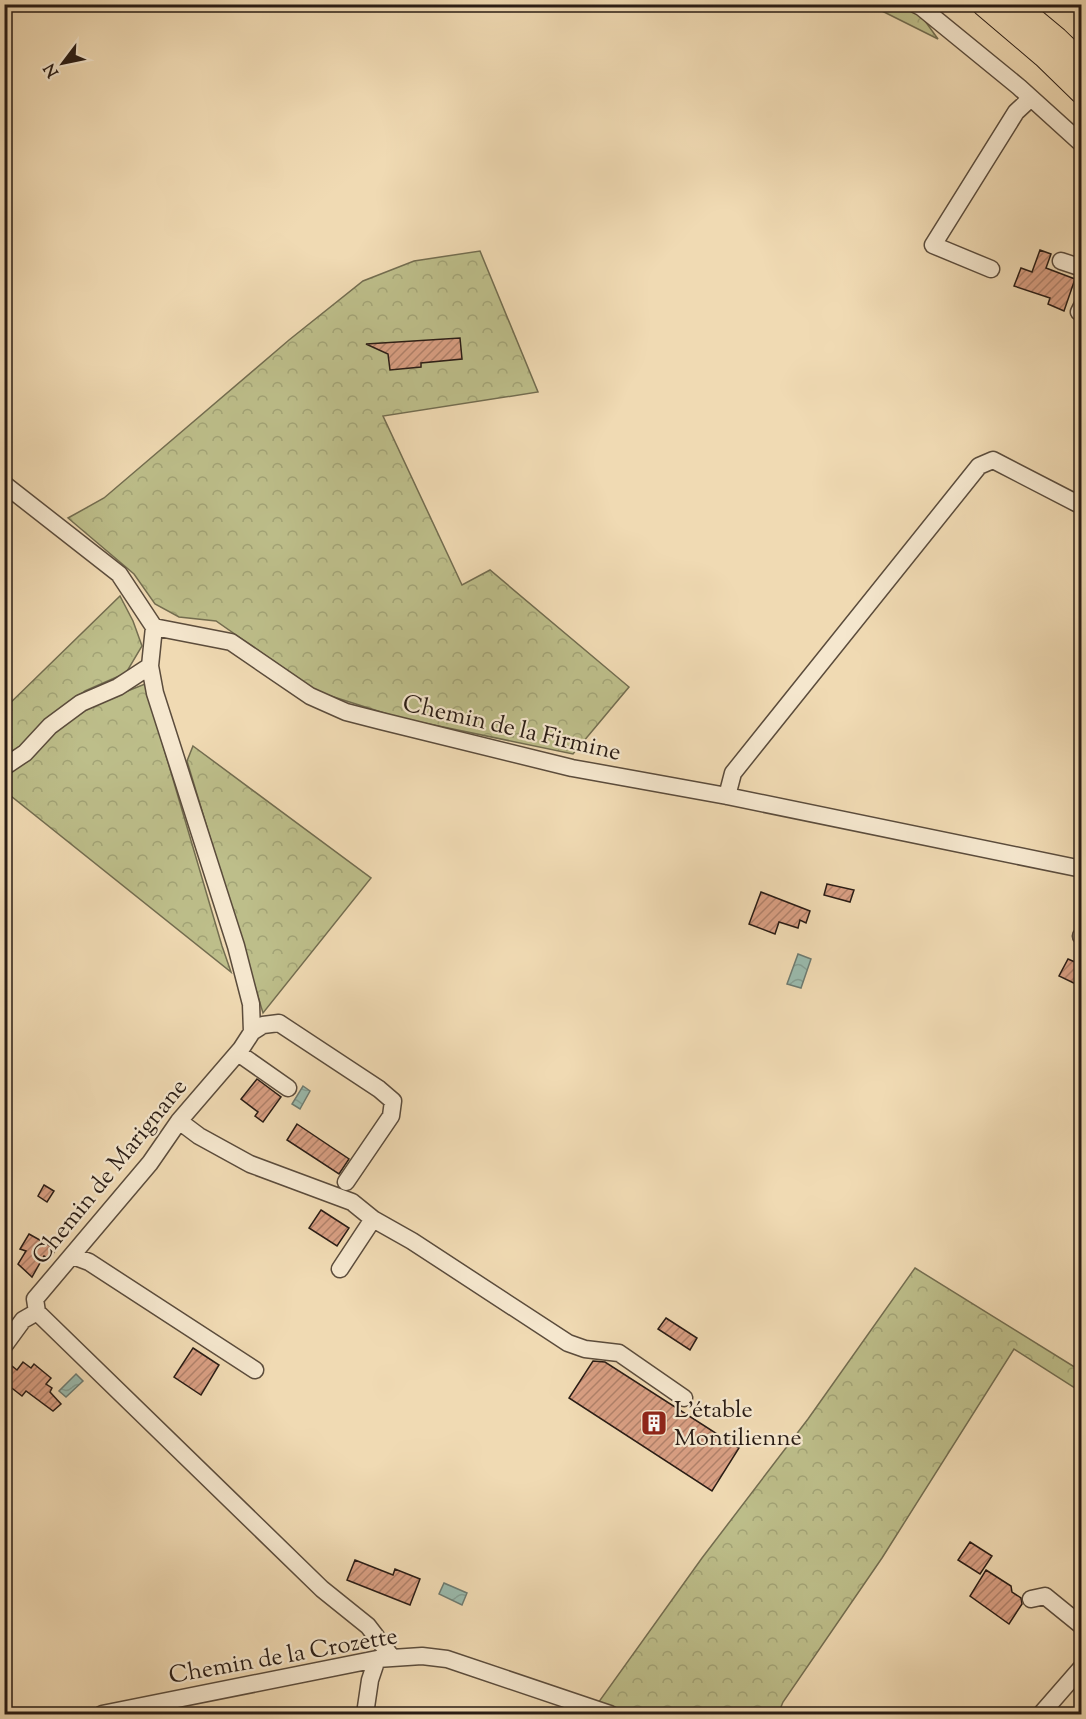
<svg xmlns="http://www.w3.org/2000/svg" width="1086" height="1719" viewBox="0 0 1086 1719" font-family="'Sorts Mill Goudy',serif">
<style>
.forest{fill:url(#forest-crowns);stroke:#736d50;stroke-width:1.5}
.water{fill:url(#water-waves);stroke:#6d7b71;stroke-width:1.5}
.building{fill:url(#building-hatch);stroke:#291c15;stroke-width:1.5}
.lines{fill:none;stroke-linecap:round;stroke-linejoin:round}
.minor-casing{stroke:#5b4c3c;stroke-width:19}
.highway-casing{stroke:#291c15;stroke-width:26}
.minor{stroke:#f5e7ce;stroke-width:16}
.highway{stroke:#f0dab3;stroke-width:24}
.labels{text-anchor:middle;stroke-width:4.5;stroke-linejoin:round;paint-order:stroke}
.street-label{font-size:24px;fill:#291c15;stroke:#f5e7ce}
.poi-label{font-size:24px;fill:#291c15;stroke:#f5e7ce;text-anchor:start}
</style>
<defs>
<pattern id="forest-crowns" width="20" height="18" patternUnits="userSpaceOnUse" patternTransform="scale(1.5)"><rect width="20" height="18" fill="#bdbe8a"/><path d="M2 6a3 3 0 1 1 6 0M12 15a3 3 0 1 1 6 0" fill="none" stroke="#a2a376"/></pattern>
<pattern id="water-waves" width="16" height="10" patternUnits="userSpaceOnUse" patternTransform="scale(1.5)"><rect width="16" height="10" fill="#9abbae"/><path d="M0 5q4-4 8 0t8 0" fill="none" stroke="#85a095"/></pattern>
<pattern id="building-hatch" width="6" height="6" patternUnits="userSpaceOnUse" patternTransform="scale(1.5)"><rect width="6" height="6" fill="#d99f83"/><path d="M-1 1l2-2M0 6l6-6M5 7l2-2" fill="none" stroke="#b0816a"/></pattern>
</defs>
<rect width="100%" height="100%" fill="#f0dab3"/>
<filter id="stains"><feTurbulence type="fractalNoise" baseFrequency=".00333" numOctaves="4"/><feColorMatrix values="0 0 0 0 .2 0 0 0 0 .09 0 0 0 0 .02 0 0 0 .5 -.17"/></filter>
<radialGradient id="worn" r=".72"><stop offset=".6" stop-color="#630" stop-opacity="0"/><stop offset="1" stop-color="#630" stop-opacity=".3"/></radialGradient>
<path class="forest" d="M 870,5 L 899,5 L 920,14 L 938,39 Z
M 480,251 L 538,392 L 383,416 L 462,585 L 490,570 L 629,687 L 573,754 L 400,718 L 318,692 L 216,621 L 179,617 L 155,604 L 134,574 L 68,518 L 104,498 L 289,340 L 363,281 L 414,261 Z
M 120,596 L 133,621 L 142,646 L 126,673 L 85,691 L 54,715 L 5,761 L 5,708 Z
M 145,684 L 222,946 L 231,972 L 11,796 L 4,775 L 54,732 L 95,704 Z
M 193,746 L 371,878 L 263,1013 L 187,761 Z
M 915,1268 L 1081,1371 L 1081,1392 L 1014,1349 L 882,1558 L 783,1702 L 778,1714 L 633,1714 L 598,1703 L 702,1558 L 808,1419 Z"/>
<path class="water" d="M 798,954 L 811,959 L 801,988 L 787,984 Z
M 303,1086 L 310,1091 L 300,1109 L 292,1104 Z
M 76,1374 L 83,1381 L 66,1397 L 59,1391 Z
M 444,1583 L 467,1593 L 462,1605 L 439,1594 Z"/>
<path class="building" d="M 1040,250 L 1051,254 L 1046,268 L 1075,279 L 1064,311 L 1048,304 L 1050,298 L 1014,286 L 1021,268 L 1032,272 Z
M 460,338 L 462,359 L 421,363 L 421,367 L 390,370 L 388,354 L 366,344 Z
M 827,884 L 854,890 L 850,902 L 824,895 Z
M 761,892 L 810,911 L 806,923 L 800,920 L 798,928 L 779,922 L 775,934 L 749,924 Z
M 1068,959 L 1082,965 L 1082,987 L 1059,976 Z
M 257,1079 L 281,1097 L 263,1122 L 255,1116 L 258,1112 L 241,1099 Z
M 297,1124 L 349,1159 L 339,1174 L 287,1140 Z
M 44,1185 L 54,1191 L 47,1202 L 38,1196 Z
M 321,1210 L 349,1228 L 337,1246 L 309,1228 Z
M 29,1234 L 56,1249 L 50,1259 L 44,1256 L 32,1277 L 18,1264 L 26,1251 L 20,1249 Z
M 666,1318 L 697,1338 L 690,1350 L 658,1329 Z
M 193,1348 L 219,1365 L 201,1395 L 174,1377 Z
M 593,1361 L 605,1362 L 739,1448 L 712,1491 L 569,1398 Z
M 23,1362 L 31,1368 L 34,1364 L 51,1378 L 46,1384 L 52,1388 L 50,1392 L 61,1404 L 53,1411 L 26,1391 L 22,1396 L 4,1382 L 4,1376 L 12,1366 L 17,1370 Z
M 970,1542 L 992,1556 L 980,1574 L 958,1560 Z
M 355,1560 L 393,1575 L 395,1569 L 420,1579 L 410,1605 L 347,1580 Z
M 986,1570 L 1011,1586 L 1012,1592 L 1021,1598 L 1022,1604 L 1009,1624 L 970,1596 Z"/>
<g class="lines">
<defs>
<path id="minor" d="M 915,4 L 921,7 L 1019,87 L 1082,144
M 1061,261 L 1082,268
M 991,269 L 933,245 L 1016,112 L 1031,98
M 1082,306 L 1079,312 L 1082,313
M 4,484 L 119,574 L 154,627 L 231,642 L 310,696 L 346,712 L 381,721 L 572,768 L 727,796 L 1082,869
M 154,627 L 150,666 L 155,693 L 236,946 L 251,1004 L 252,1032 L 241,1049 L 179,1121 L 150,1163 L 35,1299 L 37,1312 L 322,1589 L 368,1626 L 391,1656
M 4,767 L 25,753 L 50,726 L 81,703 L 118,687 L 150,666
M 727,796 L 733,773 L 979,466 L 993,460 L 1082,506
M 1081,936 L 1082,936
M 252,1032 L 263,1025 L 279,1023 L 379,1089 L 393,1101 L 391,1116 L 346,1182
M 238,1053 L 288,1088
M 179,1121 L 199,1136 L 250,1164 L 352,1202 L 373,1219 L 340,1269
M 373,1219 L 412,1241 L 568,1343 L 585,1349 L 619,1353 L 684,1398
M 73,1256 L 89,1262 L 255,1370
M 4,1346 L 23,1320 L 37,1312
M 1031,1599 L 1045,1596 L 1082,1626
M 102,1714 L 377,1659 L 422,1656 L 447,1659 L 610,1714
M 365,1714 L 370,1680 L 377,1659
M 1041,1714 L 1082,1667"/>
<path id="highway" d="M 984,4 L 1044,55 L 1082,92
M 1014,4 L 1056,39 L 1082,64"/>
</defs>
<use href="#minor" class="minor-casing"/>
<use href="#highway" class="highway-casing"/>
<use href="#minor" class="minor"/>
<use href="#highway" class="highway"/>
</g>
<defs>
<symbol id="building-square" viewBox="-11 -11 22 22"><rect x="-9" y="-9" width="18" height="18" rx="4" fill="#8f2418" stroke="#f5e7ce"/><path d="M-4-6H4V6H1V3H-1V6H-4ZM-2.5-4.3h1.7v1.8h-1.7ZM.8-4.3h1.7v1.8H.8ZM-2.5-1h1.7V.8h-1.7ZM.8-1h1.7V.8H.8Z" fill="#fff"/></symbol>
</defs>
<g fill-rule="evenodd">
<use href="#building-square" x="639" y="1408" width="30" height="30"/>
</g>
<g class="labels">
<g class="street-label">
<text transform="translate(512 727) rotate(13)" y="8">Chemin de la Firmine</text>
<text transform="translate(109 1171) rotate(-51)" y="8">Chemin de Marignane</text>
<text transform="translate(283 1655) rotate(-10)" y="8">Chemin de la Crozette</text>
</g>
<g class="poi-label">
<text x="674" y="1417">L'étable<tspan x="674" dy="28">Montilienne</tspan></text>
</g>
</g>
<rect width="1086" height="1719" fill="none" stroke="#f0dab3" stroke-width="24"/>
<rect x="6" y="6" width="1074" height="1707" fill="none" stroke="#291c15" stroke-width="3"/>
<rect x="12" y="12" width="1062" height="1695" fill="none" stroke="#291c15" stroke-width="1.5"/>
<g transform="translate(63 63) rotate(238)" stroke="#f5e7ce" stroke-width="4.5" paint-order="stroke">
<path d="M0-4.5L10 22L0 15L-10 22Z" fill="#291c15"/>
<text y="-9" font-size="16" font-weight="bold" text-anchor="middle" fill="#291c15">N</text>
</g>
<rect width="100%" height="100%" filter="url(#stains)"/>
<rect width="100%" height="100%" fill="url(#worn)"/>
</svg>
